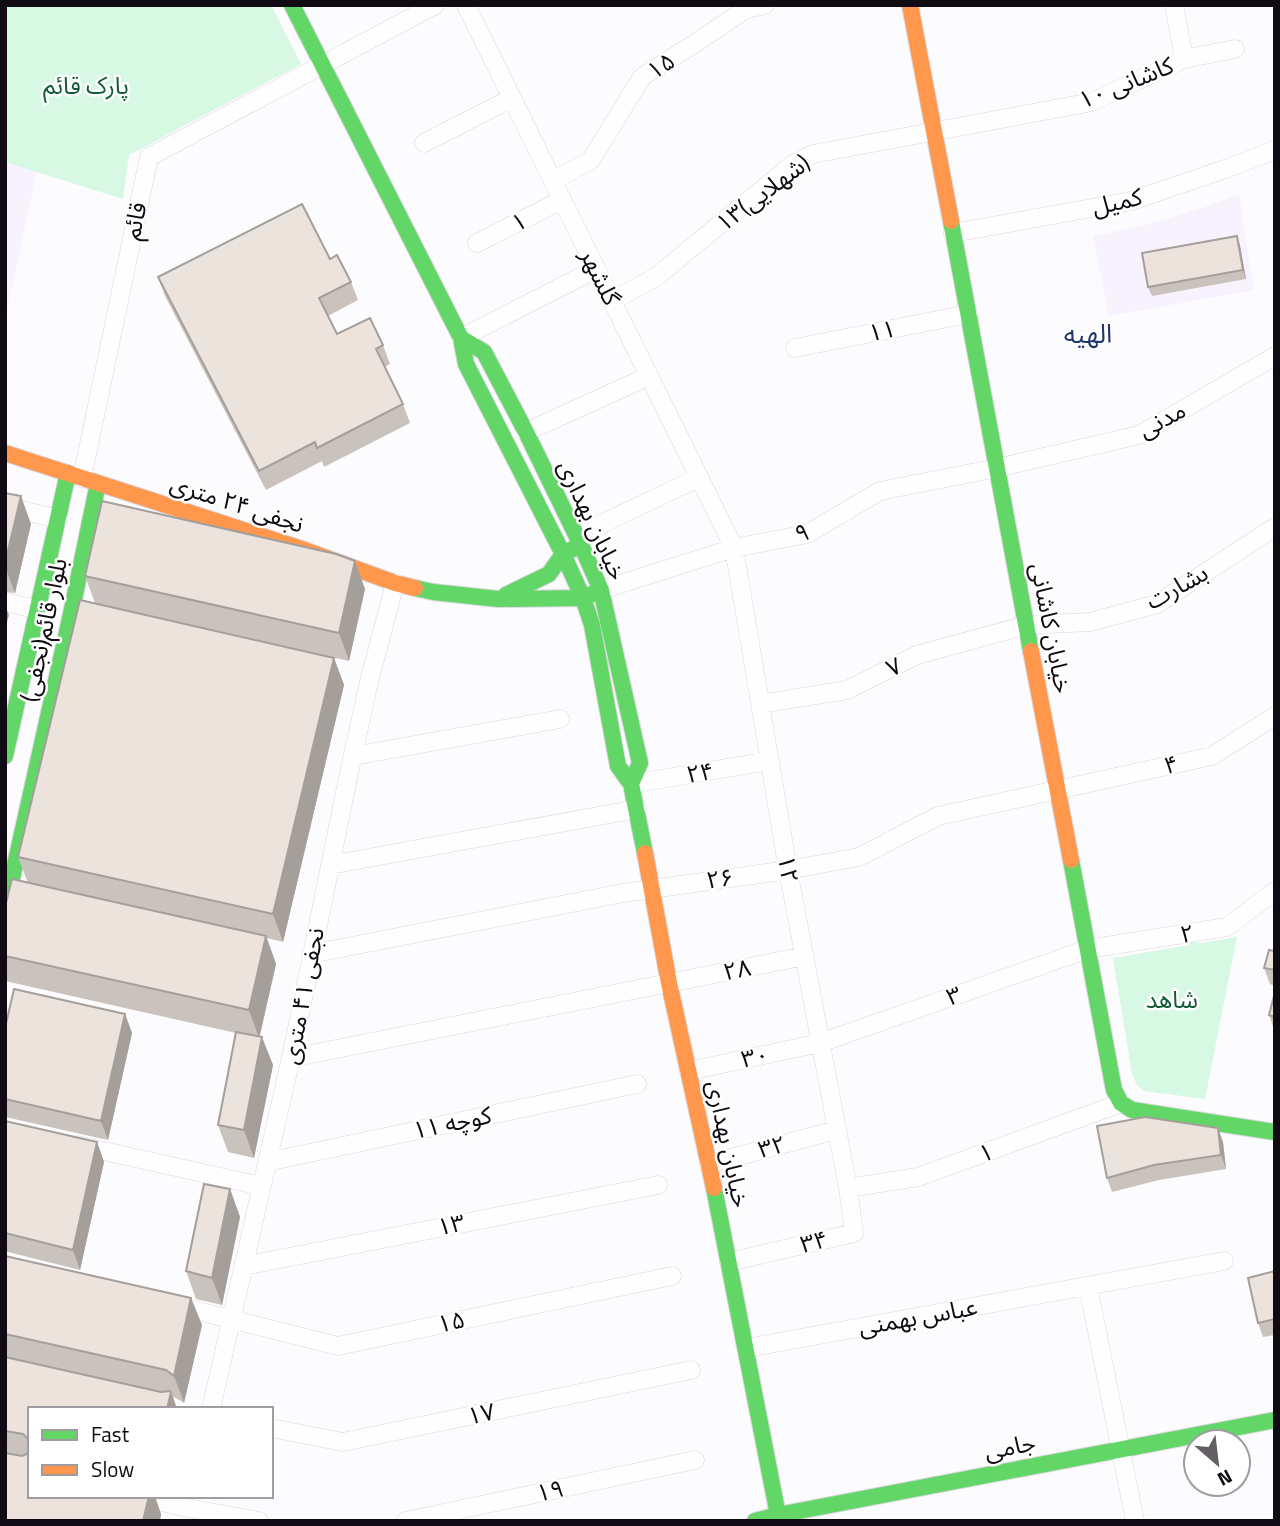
<svg xmlns="http://www.w3.org/2000/svg" width="1280" height="1526" viewBox="0 0 1280 1526" font-family="'Titillium Web','Noto Sans Arabic',sans-serif">
<style>
.built{fill:#f8f2fe}
.green{fill:#d7f8e3}
.lines{fill:none;stroke-linecap:round;stroke-linejoin:round}
.street-casing{stroke:#dbd7de;stroke-width:19}
.fast-casing{stroke:#dbd7de;stroke-width:18}
.slow-casing{stroke:#dbd7de;stroke-width:18}
.street{stroke:#fffeff;stroke-width:18}
.fast{stroke:#63d668;stroke-width:16}
.slow{stroke:#ff974d;stroke-width:16}
.wall{fill:#cac3bd}
.shaded-wall{fill:#a49f9a}
.building{fill:#ebe3dc;stroke:#a49f9a;stroke-width:2}
.labels{text-anchor:middle;stroke-width:5;stroke-linejoin:round;paint-order:stroke}
.street-label{font-size:24px;fill:#100b13;stroke:#fff}
.park-label{font-size:24px;fill:#125c35;stroke:#fff}
.neighbourhood-label{font-size:26px;fill:#1f356c;stroke:#fff}
</style>
<rect width="100%" height="100%" fill="#fcfbfe"/>
<path class="built" d="M 5,162 L 37,172 L 5,321 Z
M 1239,194 L 1254,290 L 1109,316 L 1093,236 L 1149,224 L 1208,206 Z"/>
<path class="green" d="M 5,5 L 271,5 L 301,64 L 129,155 L 123,199 L 5,162 Z
M 1237,937 L 1205,1099 L 1144,1091 L 1137,1085 L 1132,1074 L 1113,958 L 1189,945 L 1191,942 L 1201,943 Z"/>
<g class="lines">
<defs>
<path id="street" d="M 466,5 L 734,548 L 788,870 L 848,1188 L 854,1233 L 729,1262
M 1174,5 L 1184,59
M 424,143 L 512,98
M 553,181 L 591,160 L 642,77 L 697,42 L 746,9 L 765,5
M 953,233 L 1131,201 L 1228,168 L 1275,150
M 477,243 L 562,200
M 612,301 L 656,277 L 793,164 L 813,154 L 1092,102 L 1184,59 L 1235,49
M 461,338 L 596,269
M 795,348 L 968,314
M 526,432 L 649,376
M 82,478 L 149,157 L 435,5
M 5,506 L 58,519
M 597,526 L 698,478
M 601,590 L 734,548 L 807,534 L 880,491 L 997,468 L 1139,435 L 1275,356
M 5,602 L 39,610
M 760,704 L 847,690 L 917,655 L 1027,625 L 1090,622 L 1157,604 L 1275,527
M 353,756 L 560,719
M 631,784 L 770,761
M 330,865 L 637,809
M 311,954 L 623,893 L 788,870 L 859,857 L 938,816 L 1212,756 L 1275,716
M 291,1058 L 805,956
M 689,1071 L 820,1043 L 1088,949 L 1227,927 L 1275,891
M 77,1145 L 261,1186
M 267,1162 L 637,1084
M 709,1164 L 836,1130
M 848,1188 L 918,1177 L 1121,1103
M 244,1266 L 658,1185
M 1088,1286 L 1135,1521
M 174,1305 L 338,1346 L 672,1276
M 747,1348 L 1224,1261
M 211,1409 L 291,1058 L 349,773 L 369,682 L 395,583
M 271,1428 L 343,1442 L 691,1370
M 135,1496 L 188,1508 L 259,1521
M 406,1521 L 695,1460"/>
<path id="fast" d="M 292,5 L 461,338 L 466,364 L 563,554 L 583,598 L 592,625 L 618,766 L 631,784 L 645,853
M 951,221 L 1031,651
M 461,338 L 484,352 L 526,432 L 581,545 L 601,590 L 640,763 L 631,784
M 415,588 L 433,592 L 498,599 L 583,598 L 601,590
M 506,595 L 549,574 L 563,554 L 577,547
M 5,756 L 68,473
M 1071,860 L 1114,1090 L 1121,1103 L 1132,1110 L 1275,1132
M 5,910 L 71,614 L 98,483
M 714,1188 L 778,1515
M 755,1521 L 778,1515 L 1275,1420"/>
<path id="slow" d="M 910,5 L 951,221
M 5,453 L 299,548 L 395,583 L 415,588
M 1031,651 L 1071,860
M 645,853 L 669,983 L 714,1188"/>
</defs>
<use href="#street" class="street-casing"/>
<use href="#fast" class="fast-casing"/>
<use href="#slow" class="slow-casing"/>
<use href="#street" class="street"/>
<use href="#fast" class="fast"/>
<use href="#slow" class="slow"/>
</g>
<path class="wall" d="M 1237,236 L 1240,246 L 1246,279 L 1152,296 L 1148,287 Z
M 330,259 L 351,282 L 358,300 L 328,316 L 337,334 L 383,345 L 390,364 L 385,367 L 403,404 L 410,423 L 324,467 L 322,461 L 266,490 L 165,296 L 158,277 Z
M 5,493 L 31,524 L 15,593 L 5,592 Z
M 85,576 L 365,589 L 349,661 L 95,603 Z
M 334,658 L 344,685 L 283,942 L 267,938 L 276,964 L 260,1036 L 273,1065 L 254,1158 L 228,1152 L 218,1125 L 236,1033 L 5,981 L 5,907 L 28,883 L 18,857 Z
M 1275,951 L 1275,986 L 1270,984 L 1264,968 Z
M 1275,992 L 1275,1032 L 1269,1015 Z
M 125,1014 L 132,1033 L 108,1140 L 5,1117 L 5,1028 Z
M 5,1121 L 97,1142 L 104,1162 L 80,1270 L 8,1252 L 5,1252 Z
M 1223,1142 L 1226,1169 L 1159,1180 L 1112,1192 L 1107,1178 Z
M 230,1189 L 240,1217 L 222,1305 L 196,1299 L 186,1271 Z
M 5,1256 L 191,1298 L 202,1325 L 184,1403 L 176,1398 L 173,1397 L 177,1409 L 30,1409 L 30,1496 L 161,1514 L 160,1521 L 5,1521 Z
M 1275,1271 L 1275,1335 L 1263,1337 L 1258,1323 Z"/>
<path class="shaded-wall" d="M 1237,236 L 1240,246 L 1246,279 L 1243,270 Z
M 21,496 L 31,524 L 15,593 L 5,566 L 5,563 Z
M 355,561 L 365,589 L 349,661 L 339,633 Z
M 5,605 L 9,615 L 5,629 Z
M 334,658 L 344,685 L 283,942 L 273,914 Z
M 266,936 L 276,964 L 259,1038 L 249,1010 Z
M 125,1014 L 132,1033 L 108,1140 L 101,1121 Z
M 262,1037 L 273,1065 L 254,1158 L 244,1130 Z
M 1218,1128 L 1223,1142 L 1226,1169 L 1221,1155 Z
M 97,1142 L 104,1162 L 80,1270 L 73,1250 Z
M 230,1189 L 240,1217 L 222,1305 L 212,1278 Z
M 191,1298 L 202,1325 L 184,1403 L 174,1376 Z
M 171,1392 L 177,1409 L 167,1409 Z
M 149,1496 L 155,1496 L 161,1514 L 160,1521 L 143,1521 Z"/>
<path class="building" d="M 302,204 L 330,259 L 337,255 L 351,282 L 319,298 L 337,334 L 370,318 L 383,345 L 376,349 L 403,404 L 317,448 L 315,442 L 259,471 L 158,277 Z
M 1237,236 L 1243,270 L 1148,287 L 1142,253 Z
M 5,493 L 21,496 L 5,563 Z
M 102,501 L 336,554 L 355,561 L 339,633 L 85,576 Z
M 80,600 L 334,658 L 273,914 L 18,857 Z
M 12,879 L 266,936 L 249,1010 L 5,956 L 5,907 Z
M 1269,950 L 1275,951 L 1275,970 L 1264,968 Z
M 14,989 L 125,1014 L 101,1121 L 5,1099 L 5,1028 Z
M 1275,992 L 1275,1017 L 1269,1015 Z
M 236,1032 L 262,1037 L 244,1130 L 218,1125 Z
M 1145,1117 L 1218,1128 L 1221,1155 L 1154,1165 L 1107,1178 L 1097,1126 Z
M 5,1121 L 97,1142 L 73,1250 L 5,1233 Z
M 204,1184 L 230,1189 L 212,1278 L 186,1271 Z
M 5,1256 L 191,1298 L 174,1376 L 166,1370 L 5,1334 Z
M 1275,1271 L 1275,1319 L 1258,1323 L 1248,1278 Z
M 5,1357 L 161,1392 L 170,1391 L 171,1392 L 167,1409 L 30,1409 L 30,1441 L 23,1434 L 5,1431 Z
M 30,1450 L 30,1496 L 149,1496 L 143,1521 L 5,1521 L 5,1453 L 22,1456 L 29,1453 Z"/>
<g class="labels">
<g class="street-label">
<text transform="translate(661 66) rotate(-34)" y="8">۱۵</text>
<text transform="translate(1126 83) rotate(-22)" y="8">کاشانی ۱۰</text>
<text transform="translate(763 193) rotate(-37)" y="8">۱۳(شهلایی)</text>
<text transform="translate(1117 202) rotate(-13)" y="8">کمیل</text>
<text transform="translate(135 221) rotate(-78)" y="8">قائم</text>
<text transform="translate(519 222) rotate(-27)" y="8">۱</text>
<text transform="translate(600 277) rotate(64)" y="8">گلشهر</text>
<text transform="translate(882 331) rotate(-11)" y="8">۱۱</text>
<text transform="translate(1162 420) rotate(-28)" y="8">مدنی</text>
<text transform="translate(237 504) rotate(18)" y="8">نجفی ۲۴ متری</text>
<text transform="translate(592 520) rotate(65)" y="8">خیابان بهداری</text>
<text transform="translate(802 533) rotate(-18)" y="8">۹</text>
<text transform="translate(1177 587) rotate(-29)" y="8">بشارت</text>
<text transform="translate(1051 628) rotate(79)" y="8">خیابان کاشانی</text>
<text transform="translate(44 630) rotate(-78)" y="8">بلوار قائم(نجفی)</text>
<text transform="translate(894 667) rotate(-26)" y="8">۷</text>
<text transform="translate(1171 765) rotate(-12)" y="8">۴</text>
<text transform="translate(700 773) rotate(-9)" y="8">۲۴</text>
<text transform="translate(788 869) rotate(80)" y="8">۱۲</text>
<text transform="translate(720 879) rotate(-8)" y="8">۲۶</text>
<text transform="translate(1187 934) rotate(-9)" y="8">۲</text>
<text transform="translate(737 970) rotate(-11)" y="8">۲۸</text>
<text transform="translate(303 996) rotate(-79)" y="8">نجفی ۴۱ متری</text>
<text transform="translate(954 996) rotate(-19)" y="8">۳</text>
<text transform="translate(755 1057) rotate(-12)" y="8">۳۰</text>
<text transform="translate(452 1123) rotate(-12)" y="8">کوچه ۱۱</text>
<text transform="translate(728 1144) rotate(78)" y="8">خیابان بهداری</text>
<text transform="translate(772 1147) rotate(-15)" y="8">۳۲</text>
<text transform="translate(986 1153) rotate(-20)" y="8">۱</text>
<text transform="translate(451 1225) rotate(-11)" y="8">۱۳</text>
<text transform="translate(814 1242) rotate(-13)" y="8">۳۴</text>
<text transform="translate(918 1317) rotate(-10)" y="8">عباس بهمنی</text>
<text transform="translate(451 1322) rotate(-12)" y="8">۱۵</text>
<text transform="translate(481 1414) rotate(-12)" y="8">۱۷</text>
<text transform="translate(1010 1447) rotate(-11)" y="8">جامی</text>
<text transform="translate(550 1491) rotate(-12)" y="8">۱۹</text>
</g>
<g class="park-label">
<text x="86" y="94">پارک قائم</text>
<text x="1172" y="1008">شاهد</text>
</g>
<g class="neighbourhood-label">
<text x="1088" y="343">الهیه</text>
</g>
</g>
<rect width="1280" height="1526" fill="none" stroke="#100b13" stroke-width="14"/>
<rect x="28" y="1407" width="245" height="91" fill="#ffffff" stroke="#9f9da1" stroke-width="2"/>
<rect x="42" y="1430" width="35" height="10" fill="#63d668" stroke="#9f9da1" stroke-width="2"/>
<text x="91" y="1442" font-size="21" fill="#100b13">Fast</text>
<rect x="42" y="1465" width="35" height="10" fill="#ff974d" stroke="#9f9da1" stroke-width="2"/>
<text x="91" y="1477" font-size="21" fill="#100b13">Slow</text>
<g transform="translate(1217 1463) rotate(152)"><circle r="33" fill="#ffffff" stroke="#9f9da1" stroke-width="2"/>
<path d="M0-5L12 26L0 18L-12 26Z" fill="#635f65"/>
<text y="-10" font-size="19" font-weight="bold" text-anchor="middle" fill="#100b13">N</text>
</g>
</svg>
